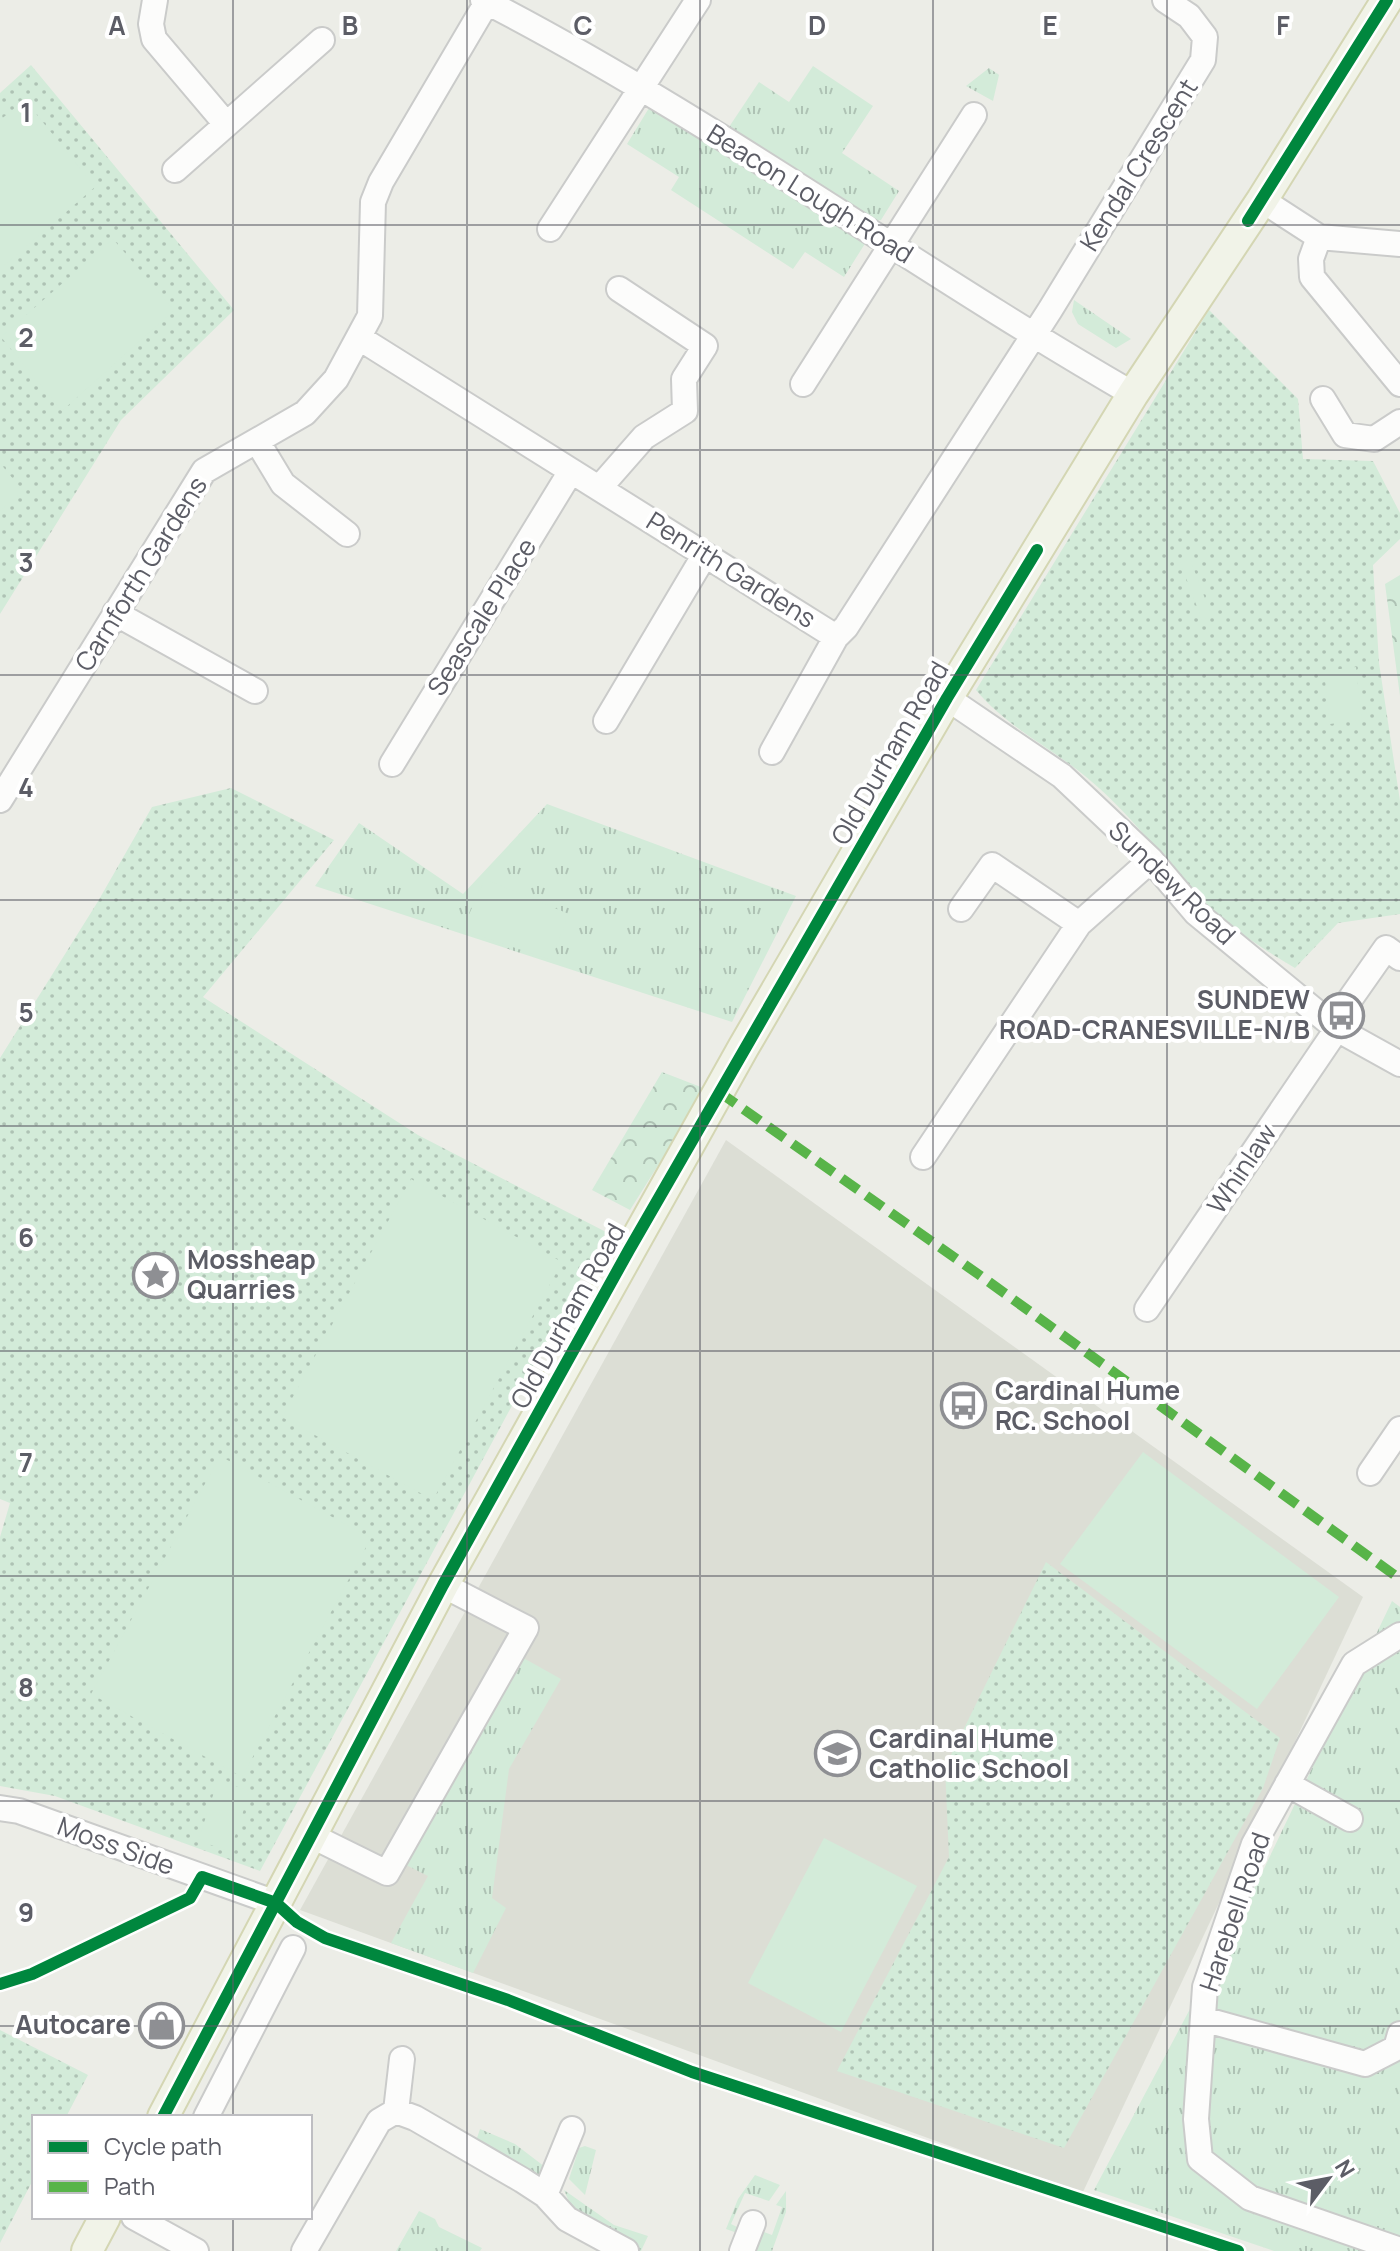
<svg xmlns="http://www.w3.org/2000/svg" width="1400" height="2251" viewBox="0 0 1400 2251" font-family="Manrope,sans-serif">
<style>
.education{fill:#dcded5}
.grass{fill:url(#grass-tufts)}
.forest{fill:url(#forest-crowns)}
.park{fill:url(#park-dots)}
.pitch{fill:#d3ebd9}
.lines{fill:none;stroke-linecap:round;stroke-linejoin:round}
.minor-casing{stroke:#cacbca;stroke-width:28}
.major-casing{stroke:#d4d6b3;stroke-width:34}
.minor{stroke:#fcfcfb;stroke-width:24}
.major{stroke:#f1f3e8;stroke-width:30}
.quiet{stroke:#58b449;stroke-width:10;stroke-dasharray:20 10;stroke-linecap:butt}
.cycleway-casing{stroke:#fff;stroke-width:17}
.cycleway{stroke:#00873e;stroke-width:12}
.grid{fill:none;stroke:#5c5d66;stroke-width:2;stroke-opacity:0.55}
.labels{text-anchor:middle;stroke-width:8;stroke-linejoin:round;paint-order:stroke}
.street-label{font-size:26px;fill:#5c5d66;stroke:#fff}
.poi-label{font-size:26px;font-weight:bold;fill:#5c5d66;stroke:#fff;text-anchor:start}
.grid-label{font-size:26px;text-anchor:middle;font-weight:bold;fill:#5c5d66;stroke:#fff;stroke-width:8;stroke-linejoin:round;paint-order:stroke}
</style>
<defs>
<pattern id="grass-tufts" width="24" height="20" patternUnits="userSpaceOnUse" patternTransform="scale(2)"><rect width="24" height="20" fill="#d3ebd9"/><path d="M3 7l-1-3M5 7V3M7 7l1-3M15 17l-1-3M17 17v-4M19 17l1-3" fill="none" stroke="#aec2b4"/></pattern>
<pattern id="forest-crowns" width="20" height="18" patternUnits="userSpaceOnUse" patternTransform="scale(2)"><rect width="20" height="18" fill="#d3ebd9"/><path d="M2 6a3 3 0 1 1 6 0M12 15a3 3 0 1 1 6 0" fill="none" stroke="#aec2b4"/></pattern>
<pattern id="park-dots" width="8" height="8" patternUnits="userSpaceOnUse" patternTransform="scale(2)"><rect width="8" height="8" fill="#d3ebd9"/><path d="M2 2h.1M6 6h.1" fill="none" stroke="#aec2b4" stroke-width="1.8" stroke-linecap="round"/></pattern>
</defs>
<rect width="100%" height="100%" fill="#ecede7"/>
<path class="education" d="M 726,1140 L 1363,1597 L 1082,2194 L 300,1910 Z"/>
<path class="grass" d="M 813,66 L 873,106 L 842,153 L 899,191 L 881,220 L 875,221 L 727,130 L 759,82 L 789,102 Z
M 989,68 L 999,75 L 993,101 L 966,86 Z
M 649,108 L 866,242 L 844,277 L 805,252 L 793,269 L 671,190 L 679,177 L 627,144 Z
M 1074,300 L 1131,339 L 1116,348 L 1078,324 L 1072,312 Z
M 547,804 L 796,896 L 732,1022 L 315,886 L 359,823 L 463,894 Z
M 1392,1601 L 1400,1607 L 1400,2251 L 1274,2251 L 1094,2190 L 1260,1877 Z
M 518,1655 L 561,1679 L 509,1769 L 492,1898 L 506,1908 L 473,1973 L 391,1943 L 428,1876 L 402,1863 Z
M 480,2129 L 515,2144 L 549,2170 L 541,2175 L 532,2175 L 475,2144 Z
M 585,2146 L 596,2150 L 585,2195 L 569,2179 L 579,2148 Z
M 755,2175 L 780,2185 L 769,2201 L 745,2193 L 731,2224 L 739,2228 L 740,2234 L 726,2229 L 738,2199 Z
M 564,2190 L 614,2225 L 648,2236 L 641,2251 L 573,2211 Z
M 786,2191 L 786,2212 L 772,2251 L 754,2251 L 761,2231 L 772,2235 L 782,2207 L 776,2205 Z
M 419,2211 L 435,2219 L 439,2227 L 482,2248 L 480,2251 L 396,2251 Z"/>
<path class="forest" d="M 1400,575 L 1400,696 L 1385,584 Z
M 662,1072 L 706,1089 L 630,1210 L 592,1190 Z"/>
<path class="park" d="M 31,65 L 234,310 L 121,420 L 0,614 L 0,93 Z
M 1209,310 L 1298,399 L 1303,459 L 1373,461 L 1400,513 L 1400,539 L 1373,565 L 1379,663 L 1400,801 L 1400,914 L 1338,923 L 1295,968 C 1260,947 1225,925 1197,895 C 1160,855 1128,811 1085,776 C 1048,746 1006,726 976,690 Z
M 231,788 L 334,840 L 203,997 L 418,1135 L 606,1232 L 260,1871 L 55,1796 L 0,1786 L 0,1537 L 10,1503 L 0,1499 L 0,1058 L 97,903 L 152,807 Z
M 1046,1562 L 1280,1738 L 1263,1788 L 1064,2148 L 837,2071 L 949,1857 L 945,1767 Z
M 0,2030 L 88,2075 L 66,2117 L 34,2117 L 34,2178 L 0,2243 Z"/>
<path class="pitch" d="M 25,100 L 95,187 L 0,269 L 0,120 Z
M 113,239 L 174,310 L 62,411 L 1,337 Z
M 0,463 L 23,491 L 0,511 Z
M 1190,559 L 1212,617 L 1202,620 L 1180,562 Z
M 1356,667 L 1362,720 L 1330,724 L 1324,671 Z
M 485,879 L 569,914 L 551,960 L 462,930 Z
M 411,1179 L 562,1262 L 433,1500 L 282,1417 Z
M 1143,1452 L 1339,1597 L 1257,1709 L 1060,1564 Z
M 220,1456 L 371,1538 L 242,1777 L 91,1694 Z
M 218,1780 L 250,1791 L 230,1851 L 198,1841 Z
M 824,1838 L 917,1886 L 841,2032 L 748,1983 Z"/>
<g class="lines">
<defs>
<path id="minor" d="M 155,0 L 151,24 L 154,39 L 226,124
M 483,0 C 708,116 914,268 1133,394
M 175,170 L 322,40
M 1262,200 L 1319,237 L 1400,244
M 550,229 L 698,0
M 1319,237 L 1311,259 L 1312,277 L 1400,384
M 361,339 L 836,637 L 846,627 L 1050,310 L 1203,60 L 1205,37 L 1189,16 L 1165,0
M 803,384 L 974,115
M 1323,399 L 1345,435 L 1374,439 L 1400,422
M 257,441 L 283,484 L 347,534
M 601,486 L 644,437 L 685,411 L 684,379 L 705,346 L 619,289
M 115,613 L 255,691
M 947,698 L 1062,776 L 1151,860 L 1196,913 L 1337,1029 L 1400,1064
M 606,721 L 704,556
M 772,752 L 836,637
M 392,764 L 571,471
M 0,800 L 204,471 L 305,413 L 336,379 L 370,316 L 373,202 L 381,182 L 487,2
M 961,909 L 992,865 L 1079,924
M 1332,1025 L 1386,948 L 1400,958
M 923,1157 L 1079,924 L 1151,860
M 1147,1309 L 1337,1029
M 1370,1473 L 1400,1429
M 1400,1635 L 1354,1664 L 1254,1844 L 1205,1987 L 1196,2119 L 1200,2159 L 1250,2198 L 1400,2250
M 1287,1784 L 1350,1819
M 0,1808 L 19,1811 L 276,1903
M 310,1835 L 387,1873 L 526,1628 L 443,1585
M 1203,2019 L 1365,2064 L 1396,2048 L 1400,2034
M 396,2111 L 402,2059
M 206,2117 L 293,1948
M 545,2195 L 572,2129
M 134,2217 L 196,2251
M 304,2251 L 379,2121 L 396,2111 L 415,2118 L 522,2180 L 545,2195 L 567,2219 L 626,2251
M 742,2251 L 753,2223"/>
<path id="major" d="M 163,2117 L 443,1585 L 743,1048 L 947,698 L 1133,394 L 1262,200 L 1387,0
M 87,2251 L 105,2217"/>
</defs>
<use href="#minor" class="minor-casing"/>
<use href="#major" class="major-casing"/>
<use href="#minor" class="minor"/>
<use href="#major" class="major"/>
<path class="quiet" d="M 719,1092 L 978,1274 L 1400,1579"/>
<defs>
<path id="cycleway" d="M 1248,221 L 1387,0
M 0,1984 L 32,1974 L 190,1898 L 202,1877 L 276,1903 L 297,1922 L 325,1938 L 508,2000 L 692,2072 L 1238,2251
M 163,2117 L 443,1585 L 629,1250 L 947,698 L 1037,550"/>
</defs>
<use href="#cycleway" class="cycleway-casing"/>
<use href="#cycleway" class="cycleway"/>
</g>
<path class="grid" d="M 233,0 L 233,2117M 467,0 L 467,2251M 700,0 L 700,2251M 933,0 L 933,2251M 1167,0 L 1167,2251M 0,225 L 1400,225M 0,450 L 1400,450M 0,675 L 1400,675M 0,900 L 1400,900M 0,1126 L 1400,1126M 0,1351 L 1400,1351M 0,1576 L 1400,1576M 0,1801 L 1400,1801M 0,2026 L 1400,2026M 233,2217 L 233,2251"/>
<defs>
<symbol id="bus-ring" viewBox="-11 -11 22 22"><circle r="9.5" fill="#fff" stroke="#8e8f93" stroke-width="1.5"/><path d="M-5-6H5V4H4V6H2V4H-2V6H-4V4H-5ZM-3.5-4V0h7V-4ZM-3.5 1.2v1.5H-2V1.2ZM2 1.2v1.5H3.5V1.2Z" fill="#8e8f93"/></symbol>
<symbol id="sight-ring" viewBox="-11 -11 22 22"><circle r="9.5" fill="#fff" stroke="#8e8f93" stroke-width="1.5"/><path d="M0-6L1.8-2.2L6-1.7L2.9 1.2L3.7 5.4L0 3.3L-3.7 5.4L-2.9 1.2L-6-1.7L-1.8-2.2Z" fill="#8e8f93"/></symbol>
<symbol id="school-ring" viewBox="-11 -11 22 22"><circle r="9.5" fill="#fff" stroke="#8e8f93" stroke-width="1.5"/><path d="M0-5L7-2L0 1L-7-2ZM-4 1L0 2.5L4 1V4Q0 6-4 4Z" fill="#8e8f93"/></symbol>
<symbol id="shop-ring" viewBox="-11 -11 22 22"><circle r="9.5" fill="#fff" stroke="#8e8f93" stroke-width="1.5"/><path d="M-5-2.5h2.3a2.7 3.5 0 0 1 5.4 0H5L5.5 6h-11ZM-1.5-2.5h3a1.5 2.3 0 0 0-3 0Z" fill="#8e8f93"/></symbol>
</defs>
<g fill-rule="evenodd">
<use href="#bus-ring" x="1316" y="990" width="51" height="51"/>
<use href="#sight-ring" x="130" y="1250" width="51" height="51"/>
<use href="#bus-ring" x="938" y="1380" width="51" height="51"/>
<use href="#school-ring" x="812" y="1728" width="51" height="51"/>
<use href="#shop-ring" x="136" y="2000" width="51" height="51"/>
</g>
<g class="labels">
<g class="street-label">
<text transform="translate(1139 165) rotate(-58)" y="9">Kendal Crescent</text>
<text transform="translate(810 194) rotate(32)" y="9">Beacon Lough Road</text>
<text transform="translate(731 570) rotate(32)" y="9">Penrith Gardens</text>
<text transform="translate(141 574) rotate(-58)" y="9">Carnforth Gardens</text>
<text transform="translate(482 617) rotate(-58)" y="9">Seascale Place</text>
<text transform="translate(890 753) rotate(-60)" y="9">Old Durham Road</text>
<text transform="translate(1172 883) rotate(44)" y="9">Sundew Road</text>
<text transform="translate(1242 1169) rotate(-56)" y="9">Whinlaw</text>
<text transform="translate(568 1316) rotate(-61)" y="9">Old Durham Road</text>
<text transform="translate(116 1846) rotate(20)" y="9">Moss Side</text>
<text transform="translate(1235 1912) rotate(-71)" y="9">Harebell Road</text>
</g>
<g class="poi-label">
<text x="1310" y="1009" text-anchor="end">SUNDEW<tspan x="1310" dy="30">ROAD-CRANESVILLE-N/B</tspan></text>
<text x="187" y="1269">Mossheap<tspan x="187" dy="30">Quarries</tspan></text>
<text x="995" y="1400">Cardinal Hume<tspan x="995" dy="30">RC. School</tspan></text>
<text x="869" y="1748">Cardinal Hume<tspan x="869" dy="30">Catholic School</tspan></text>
<text x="131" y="2034" text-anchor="end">Autocare</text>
</g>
</g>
<g class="grid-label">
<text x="117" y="35">A</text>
<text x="350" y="35">B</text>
<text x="583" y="35">C</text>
<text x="817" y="35">D</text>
<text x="1050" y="35">E</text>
<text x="1283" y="35">F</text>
<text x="26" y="122">1</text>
<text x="26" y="347">2</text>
<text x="26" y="572">3</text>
<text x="26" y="797">4</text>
<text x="26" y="1022">5</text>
<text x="26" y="1247">6</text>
<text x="26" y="1472">7</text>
<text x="26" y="1697">8</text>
<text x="26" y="1922">9</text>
</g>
<rect x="32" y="2115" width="280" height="104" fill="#ffffff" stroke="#bebec2" stroke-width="2"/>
<rect x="48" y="2141" width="40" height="12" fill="#00873e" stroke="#bebec2" stroke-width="2"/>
<text x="104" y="2155" font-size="24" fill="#5c5d66">Cycle path</text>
<rect x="48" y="2181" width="40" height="12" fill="#58b449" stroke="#bebec2" stroke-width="2"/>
<text x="104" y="2195" font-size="24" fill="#5c5d66">Path</text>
<g transform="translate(1328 2179) rotate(58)" stroke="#ffffff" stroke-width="6" paint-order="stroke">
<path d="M0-6L14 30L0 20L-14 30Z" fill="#5c5d66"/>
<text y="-12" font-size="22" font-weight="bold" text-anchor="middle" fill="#5c5d66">N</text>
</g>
</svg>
